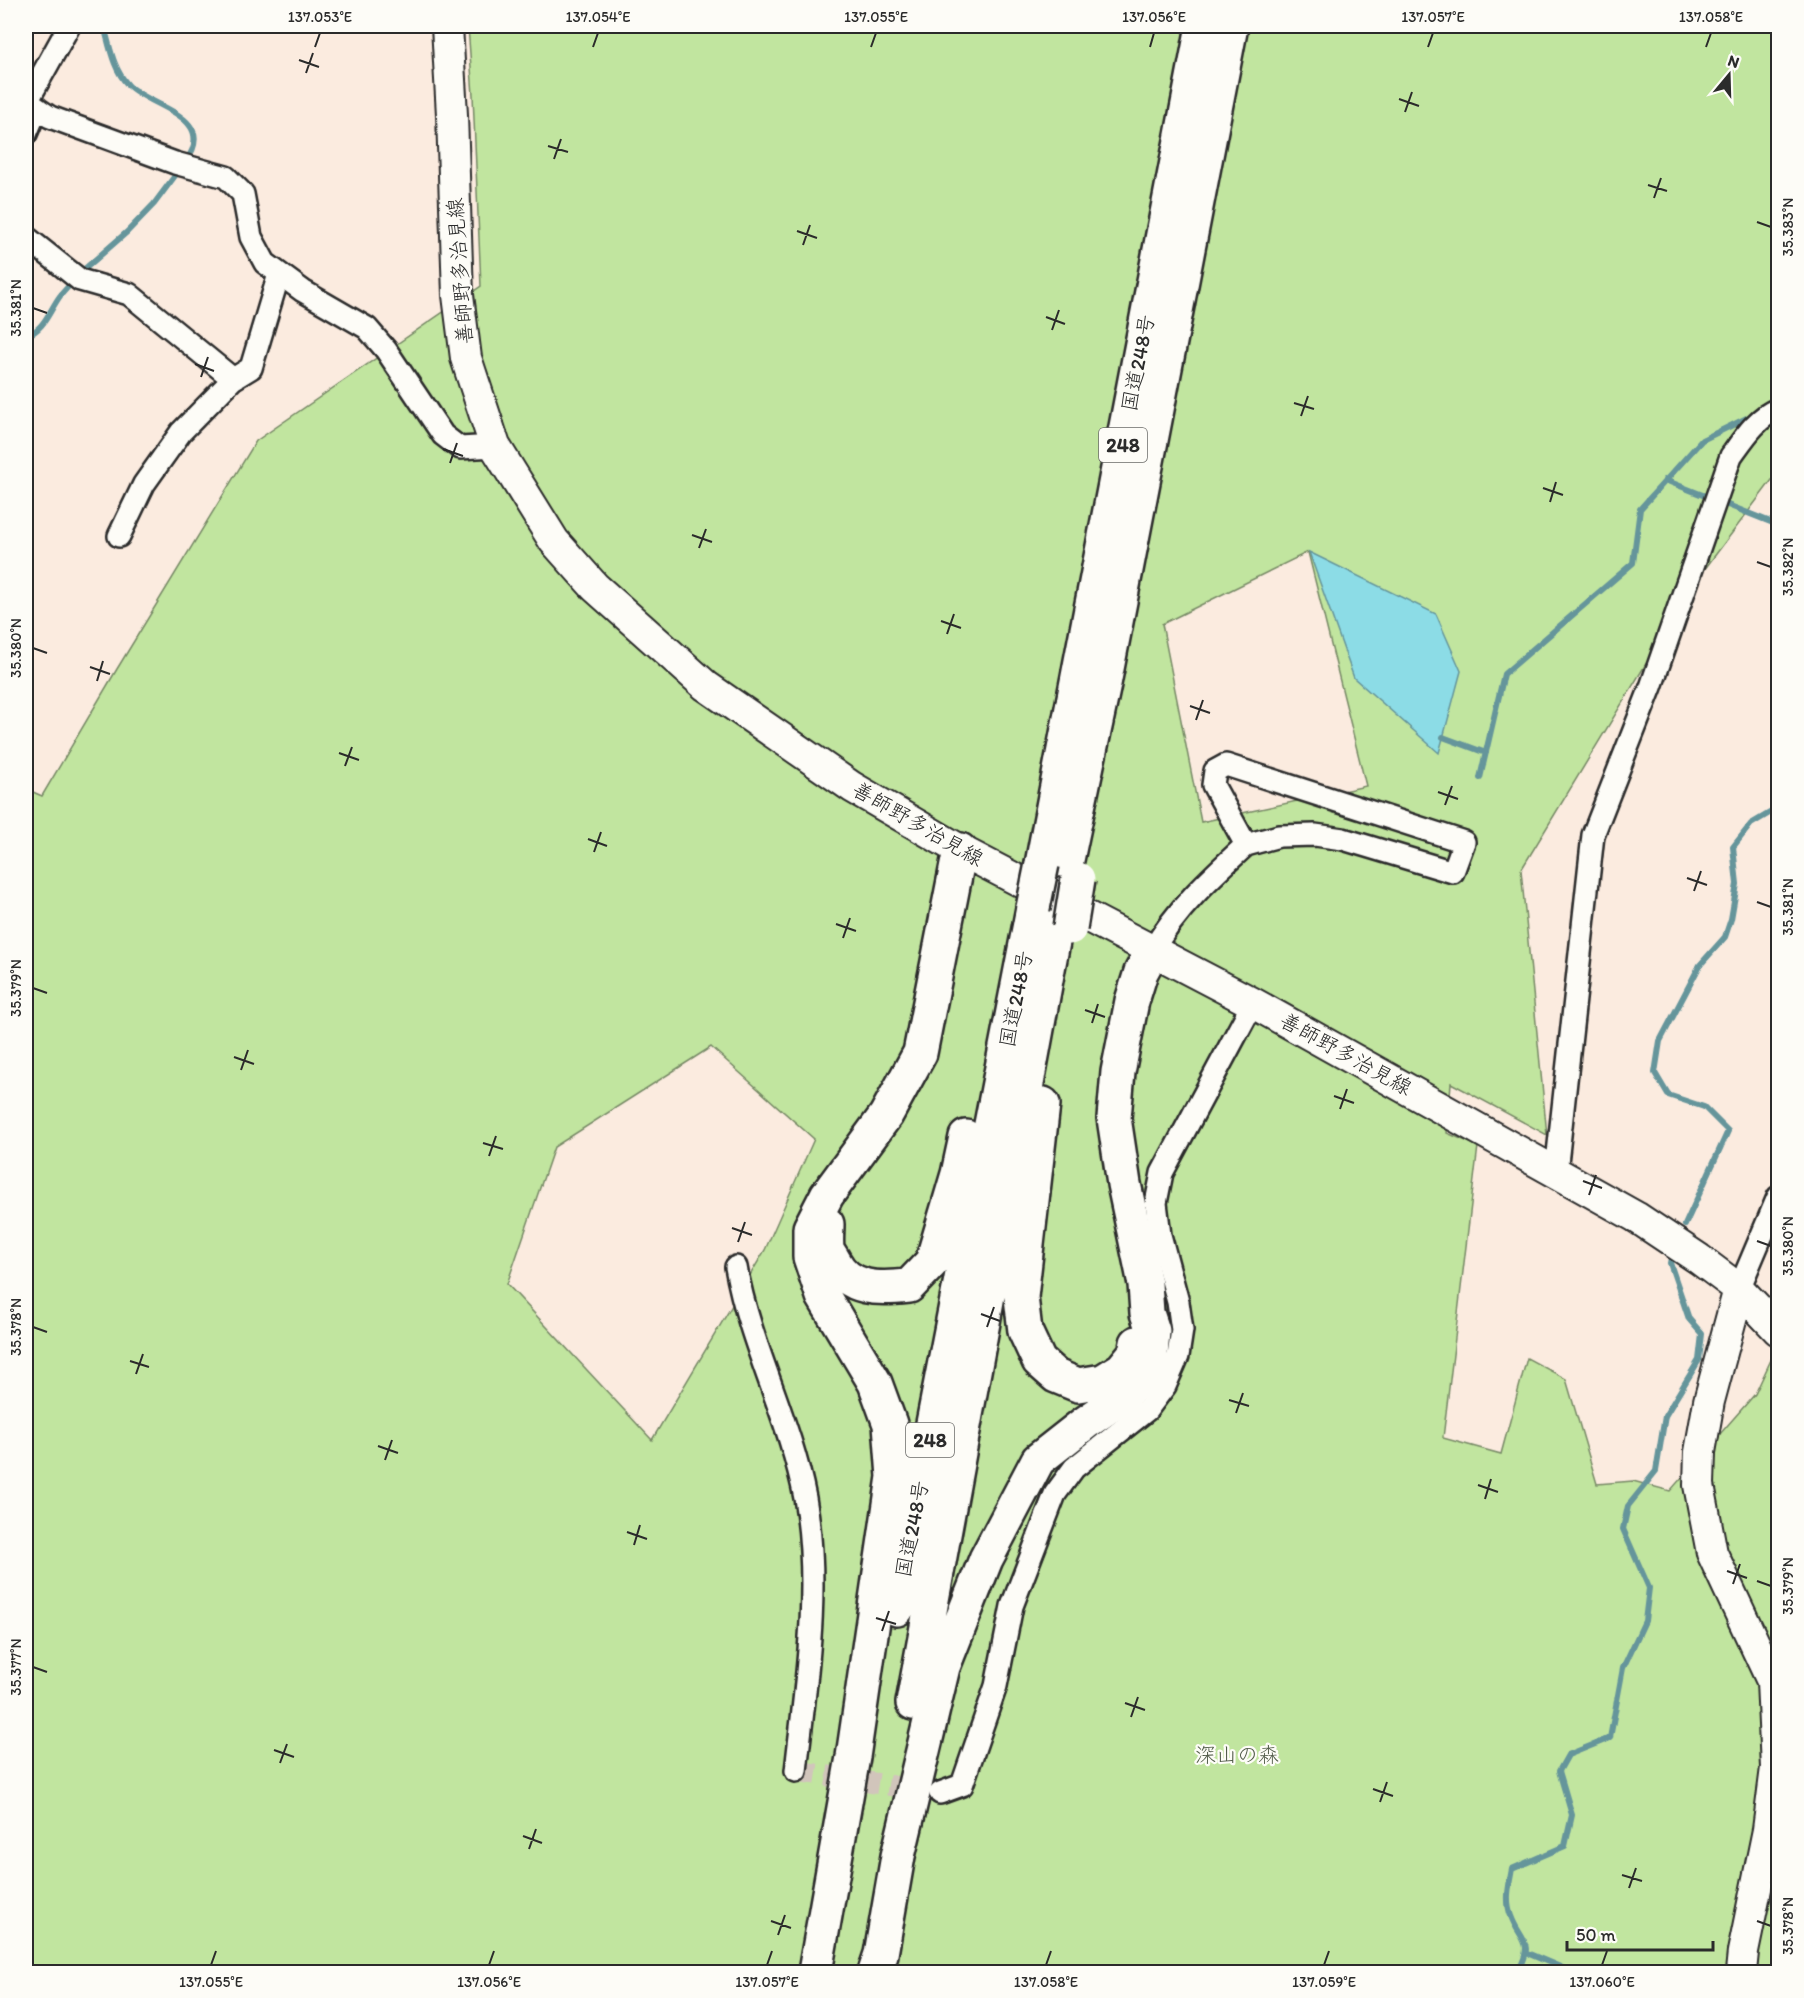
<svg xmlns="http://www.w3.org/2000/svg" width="1804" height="1998" viewBox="0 0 1804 1998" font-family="Itim,'Klee One',sans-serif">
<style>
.green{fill:#c1e59f;stroke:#768865;stroke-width:1.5;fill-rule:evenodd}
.water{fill:#8cdce6;stroke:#65959b;stroke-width:1.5}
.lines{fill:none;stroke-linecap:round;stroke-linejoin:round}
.stream{stroke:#65959b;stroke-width:6}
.street-tunnel{stroke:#d1c5bb;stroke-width:21;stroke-dasharray:21 10;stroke-linecap:butt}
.street-casing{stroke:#2b2b2b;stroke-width:26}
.secondary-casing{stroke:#2b2b2b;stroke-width:34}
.highway-casing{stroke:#2b2b2b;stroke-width:38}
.street{stroke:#fdfcf7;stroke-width:21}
.secondary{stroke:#fdfcf7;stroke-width:30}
.highway{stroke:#fdfcf7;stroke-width:33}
.highway-bridge-casing{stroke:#2b2b2b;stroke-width:38;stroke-linecap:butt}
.highway-bridge{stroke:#fdfcf7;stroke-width:33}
.ticks{fill:none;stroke:#2b2b2b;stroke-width:2}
.labels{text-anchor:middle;stroke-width:4.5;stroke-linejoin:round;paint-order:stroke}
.shield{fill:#fdfcf7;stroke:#6a6a68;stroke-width:1.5}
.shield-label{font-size:20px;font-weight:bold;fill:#2b2b2b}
.street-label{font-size:21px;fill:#2b2b2b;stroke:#fdfcf7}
.park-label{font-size:21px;fill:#505a48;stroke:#fdfcf7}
.neatline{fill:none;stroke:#2b2b2b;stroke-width:2}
.ticks-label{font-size:15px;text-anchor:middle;fill:#2b2b2b}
</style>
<rect width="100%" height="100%" fill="#fbebdf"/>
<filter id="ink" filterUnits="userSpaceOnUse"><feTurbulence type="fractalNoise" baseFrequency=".0167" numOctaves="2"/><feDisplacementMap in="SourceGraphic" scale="12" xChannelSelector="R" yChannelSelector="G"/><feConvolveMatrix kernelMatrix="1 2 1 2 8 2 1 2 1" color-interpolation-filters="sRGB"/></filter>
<g filter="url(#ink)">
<path class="green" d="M 468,26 L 1778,26 L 1778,472 L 1698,578 L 1521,870 L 1547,1135 L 1451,1083 L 1447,1133 L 1478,1146 L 1443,1438 L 1501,1454 L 1527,1358 L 1566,1379 L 1597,1484 L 1633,1481 L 1670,1491 L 1755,1394 L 1778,1345 L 1778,1972 L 26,1972 L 26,789 L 42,796 L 117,669 L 256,441 L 481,286 L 473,95 ZM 1308,552 L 1366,786 L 1201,822 L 1162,624 ZM 711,1047 L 814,1139 L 765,1250 L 652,1440 L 507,1284 L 554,1147 Z"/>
<path class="water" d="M 1309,552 L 1436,614 L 1461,671 L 1439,753 L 1354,678 Z"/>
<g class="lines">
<path class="stream" d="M 104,26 C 110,47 113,69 128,85 C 149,107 219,116 186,161
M 80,273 L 127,232 L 154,204 L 180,169
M 26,336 C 45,329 49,311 60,296 C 64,291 69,286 73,281
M 1665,480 L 1778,525
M 1443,737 L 1486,753
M 1480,778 L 1504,674 L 1633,563 L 1640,509 L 1702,440 L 1755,414
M 1685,1225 L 1728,1131 L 1704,1107 L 1668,1095 L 1655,1073 L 1660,1041 L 1700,965 L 1725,937 L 1731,919 L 1737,884 L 1733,847 L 1751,824 L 1778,808
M 1527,1953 L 1572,1972
M 1506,1972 L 1520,1968 C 1534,1940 1520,1941 1511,1916 C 1505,1901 1509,1885 1512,1869 L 1565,1846 L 1572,1815 L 1559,1771 L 1568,1755 L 1610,1738 L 1623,1668 L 1645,1621 L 1649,1588 L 1623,1529 L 1628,1506 L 1656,1471 L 1665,1416 L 1699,1360 L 1702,1334 L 1689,1319 L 1670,1263 L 1671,1258"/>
<path class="street-tunnel" d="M 796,1771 L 925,1791"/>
<defs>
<path id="street" d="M 26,101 L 50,117 L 175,163 L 226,177 L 243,194 L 251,237 L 265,263 L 303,291 L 367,328 L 386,350 L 443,435 L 460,448 L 495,446
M 27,102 L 69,26
M 26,134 L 37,108
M 26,237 L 80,280 L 129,294 L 233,379 L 251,368 L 279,274
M 119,536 L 144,484 L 181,432 L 233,379
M 1153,950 C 1176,909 1211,877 1246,845 L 1213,785 L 1215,771 L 1226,765 L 1464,842 L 1453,872 L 1343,839 L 1315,835 L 1279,836 L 1246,845
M 1556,1172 L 1593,835 L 1651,687 L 1731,456 C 1744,438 1757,417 1778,409
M 736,1267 C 750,1346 790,1419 805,1498 C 821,1588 806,1681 796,1771
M 1739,1289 L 1778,1197
M 940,1793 L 962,1785 L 996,1686 L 1012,1606 L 1055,1494 L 1074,1468 L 1147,1410 L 1165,1386 L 1178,1356 L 1182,1330 L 1178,1302 L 1160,1235 L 1156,1203 L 1162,1173 L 1253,1003"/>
<path id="secondary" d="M 447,26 L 452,115 L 458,295 L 466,358 L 495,446 L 554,541 L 595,587 L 706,686 L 852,787 L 960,850 L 1253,1003 L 1636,1217 L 1699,1259 L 1739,1289 L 1778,1330
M 1739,1289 L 1709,1401 L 1700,1452 L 1699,1485 L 1712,1553 L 1772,1681 L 1776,1768 L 1768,1830 L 1743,1952 L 1741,1972"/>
<path id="highway" d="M 1042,864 L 1203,26
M 1064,874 L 1104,684 L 1231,26
M 1043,1104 L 1021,1297 L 1025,1331 L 1039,1361 L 1056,1376 L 1078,1385 L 1103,1381 L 1122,1369 L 1135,1353 L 1137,1343
M 827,1224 C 827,1231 826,1241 827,1248 C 828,1252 832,1257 834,1261 C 849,1291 880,1289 909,1286 L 932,1262 L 958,1174 L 966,1137
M 897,1609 L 1033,908
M 913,1703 L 1057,920
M 815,1972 L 853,1757 L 894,1477 L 890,1424 L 875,1383 L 823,1296 L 810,1257 L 810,1228 L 827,1195 L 886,1115 L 920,1053 L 960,850
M 875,1972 L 881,1954 L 898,1856 L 943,1667 L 986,1559 L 1038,1460 L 1085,1423 L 1124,1396 L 1142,1375 L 1151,1355 L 1153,1331 L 1147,1313 L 1145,1284 L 1124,1184 L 1114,1118 L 1118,1072 L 1132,1001 L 1141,972 L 1153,950"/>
</defs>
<use href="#street" class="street-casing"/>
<use href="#secondary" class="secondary-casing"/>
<use href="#highway" class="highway-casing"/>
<use href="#street" class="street"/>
<use href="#secondary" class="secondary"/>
<use href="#highway" class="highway"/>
<defs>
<path id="highway-bridge" d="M 1033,908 L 1042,864
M 1070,928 L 1078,879"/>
</defs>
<use href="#highway-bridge" class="highway-bridge-casing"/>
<use href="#highway-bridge" class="highway-bridge"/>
</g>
</g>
<path class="ticks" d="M 315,47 L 320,33M 593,47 L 598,33M 871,47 L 876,33M 1150,47 L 1154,33M 1428,47 L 1433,33M 1706,47 L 1711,33M 299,60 L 319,67M 306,73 L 313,53M 1399,99 L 1419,106M 1405,112 L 1412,92M 548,146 L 568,152M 554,159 L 561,139M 1648,185 L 1667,191M 1654,198 L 1661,178M 1757,222 L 1771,227M 797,231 L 817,238M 803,245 L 810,225M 33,308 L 47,313M 1046,317 L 1065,324M 1052,330 L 1059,310M 195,364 L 214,371M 201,377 L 208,357M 1294,403 L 1314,409M 1301,416 L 1308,396M 443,449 L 463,456M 450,463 L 457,443M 1543,488 L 1563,495M 1550,502 L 1556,482M 692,535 L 712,542M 699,548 L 706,529M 1757,562 L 1771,567M 941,621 L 961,628M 947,634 L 954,614M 33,648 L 47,653M 90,667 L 110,674M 97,681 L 103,661M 1190,706 L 1210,713M 1196,720 L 1203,700M 339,753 L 359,760M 345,766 L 352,747M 1438,792 L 1458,799M 1445,805 L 1452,786M 588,839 L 607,846M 594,852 L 601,832M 1687,878 L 1707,885M 1694,891 L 1701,871M 1757,902 L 1771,907M 836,924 L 856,931M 843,938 L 850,918M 33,988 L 47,993M 1085,1010 L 1105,1017M 1092,1023 L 1098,1004M 234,1057 L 254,1064M 241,1070 L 248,1050M 1334,1096 L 1354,1103M 1340,1109 L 1347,1089M 483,1143 L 503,1149M 489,1156 L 496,1136M 1583,1181 L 1602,1188M 1589,1195 L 1596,1175M 732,1228 L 752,1235M 1757,1241 L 1771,1246M 738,1242 L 745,1222M 981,1314 L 1000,1321M 33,1327 L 47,1332M 987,1327 L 994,1307M 130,1361 L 149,1367M 136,1374 L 143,1354M 1229,1400 L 1249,1406M 1236,1413 L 1243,1393M 378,1446 L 398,1453M 385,1460 L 392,1440M 1478,1485 L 1498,1492M 1485,1499 L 1491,1479M 627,1532 L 647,1539M 634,1545 L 640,1525M 1727,1571 L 1747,1578M 1757,1581 L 1771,1586M 1733,1584 L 1740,1564M 876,1618 L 896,1624M 882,1631 L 889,1611M 33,1667 L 47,1672M 1125,1703 L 1145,1710M 1131,1717 L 1138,1697M 274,1750 L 294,1757M 280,1763 L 287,1744M 1373,1789 L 1393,1796M 1380,1802 L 1387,1782M 523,1836 L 542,1843M 529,1849 L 536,1829M 1622,1875 L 1642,1881M 1629,1888 L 1636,1868M 771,1921 L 791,1928M 1757,1921 L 1771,1926M 778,1935 L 785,1915M 211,1965 L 216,1951M 489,1965 L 494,1951M 767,1965 L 772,1951M 1046,1965 L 1051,1951M 1324,1965 L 1329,1951M 1602,1965 L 1607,1951"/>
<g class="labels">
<g class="shield">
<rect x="1099" y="428" width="48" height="34" rx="4.5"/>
<rect x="906" y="1423" width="48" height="34" rx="4.5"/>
</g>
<g class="shield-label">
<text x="1123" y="452">248</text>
<text x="930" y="1447">248</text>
</g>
<g class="street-label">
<text transform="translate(460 271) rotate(-94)" y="7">善師野多治見線</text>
<text transform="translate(1138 363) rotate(-79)" y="7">国道248号</text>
<text transform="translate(918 824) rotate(30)" y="7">善師野多治見線</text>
<text transform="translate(1016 999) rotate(-79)" y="7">国道248号</text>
<text transform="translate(1346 1054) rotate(29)" y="7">善師野多治見線</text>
<text transform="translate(912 1529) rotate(-79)" y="7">国道248号</text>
</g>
<g class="park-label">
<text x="1237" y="1762">深山の森</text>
</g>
</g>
<rect width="1804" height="1998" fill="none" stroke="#fdfcf7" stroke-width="66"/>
<g transform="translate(1729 75) rotate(19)" stroke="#fdfcf7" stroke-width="4.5" paint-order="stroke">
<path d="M0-4.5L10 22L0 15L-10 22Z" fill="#2b2b2b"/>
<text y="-9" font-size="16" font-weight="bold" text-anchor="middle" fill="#2b2b2b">N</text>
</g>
<path d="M1567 1941v9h146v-9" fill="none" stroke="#2b2b2b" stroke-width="3"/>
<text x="1576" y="1941" font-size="18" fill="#2b2b2b" stroke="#fdfcf7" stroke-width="4.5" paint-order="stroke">50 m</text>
<rect x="33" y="33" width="1738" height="1932" class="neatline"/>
<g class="ticks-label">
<text x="320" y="22">137.053°E</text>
<text x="598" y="22">137.054°E</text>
<text x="876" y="22">137.055°E</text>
<text x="1154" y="22">137.056°E</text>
<text x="1433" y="22">137.057°E</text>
<text x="1711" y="22">137.058°E</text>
<text transform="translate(1788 227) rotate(-90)" y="5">35.383°N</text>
<text transform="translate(16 308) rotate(-90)" y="5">35.381°N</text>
<text transform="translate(1788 567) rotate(-90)" y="5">35.382°N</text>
<text transform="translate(16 648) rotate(-90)" y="5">35.380°N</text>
<text transform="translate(1788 907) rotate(-90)" y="5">35.381°N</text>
<text transform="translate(16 988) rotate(-90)" y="5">35.379°N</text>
<text transform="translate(1788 1246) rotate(-90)" y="5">35.380°N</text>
<text transform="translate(16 1327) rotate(-90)" y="5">35.378°N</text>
<text transform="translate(1788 1586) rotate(-90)" y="5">35.379°N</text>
<text transform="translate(16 1667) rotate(-90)" y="5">35.377°N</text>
<text transform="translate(1788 1926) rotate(-90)" y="5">35.378°N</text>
<text x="211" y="1987">137.055°E</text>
<text x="489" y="1987">137.056°E</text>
<text x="767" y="1987">137.057°E</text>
<text x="1046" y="1987">137.058°E</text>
<text x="1324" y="1987">137.059°E</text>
<text x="1602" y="1987">137.060°E</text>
</g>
</svg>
